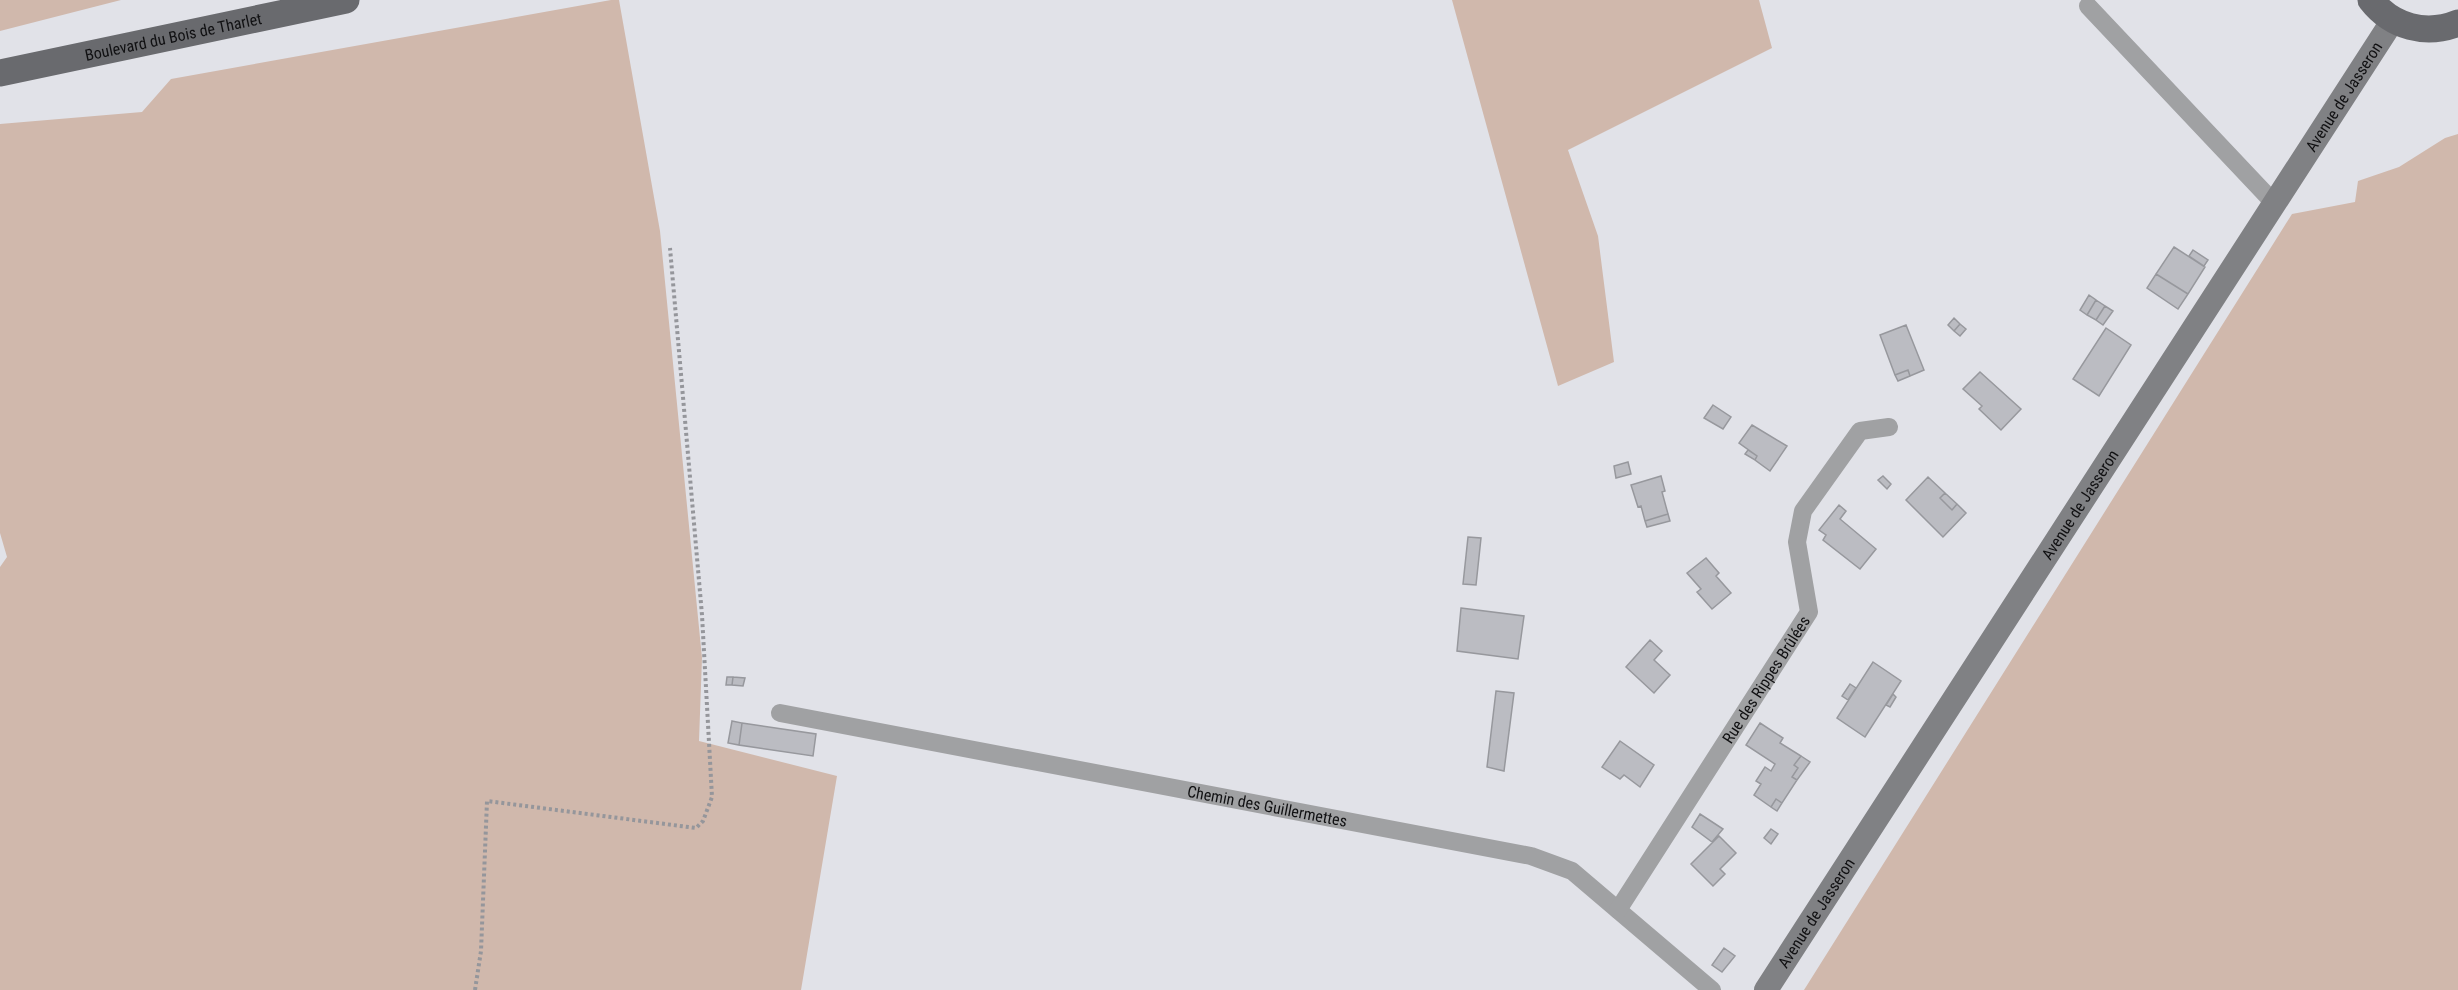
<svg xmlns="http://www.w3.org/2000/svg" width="2458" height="990" viewBox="0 0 2458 990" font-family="'Roboto Condensed',sans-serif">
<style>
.green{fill:#d0b8ac}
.building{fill:#bbbcc2;stroke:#97989d;stroke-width:1.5}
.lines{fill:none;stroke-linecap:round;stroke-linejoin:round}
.path{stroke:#95969b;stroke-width:4;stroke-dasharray:3 3;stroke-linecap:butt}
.minor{stroke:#a0a1a3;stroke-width:18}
.secondary{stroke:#808184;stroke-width:24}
.primary{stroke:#696a6e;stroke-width:27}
.labels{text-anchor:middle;stroke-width:4.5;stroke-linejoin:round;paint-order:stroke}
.street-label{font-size:16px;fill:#101012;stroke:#e1e2e8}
</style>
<rect width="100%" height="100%" fill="#e1e2e8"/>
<path class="green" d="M 0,0 L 121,0 L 0,31 Z
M 611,0 L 619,0 L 660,231 L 702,658 L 699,741 L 837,776 L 801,990 L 0,990 L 0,567 L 7,557 L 0,533 L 0,124 L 142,112 L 171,79 Z
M 1452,0 L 1759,0 L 1772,48 L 1568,150 L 1598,236 L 1614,362 L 1558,386 Z
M 2458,134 L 2458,990 L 1804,990 L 2292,214 L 2355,202 L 2358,181 L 2399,167 L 2445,138 Z"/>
<path class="building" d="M 2174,247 L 2205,267 L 2188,294 L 2156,274 Z
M 2193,250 L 2208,260 L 2204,266 L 2189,256 Z
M 2156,274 L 2188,294 L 2178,309 L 2147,288 Z
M 2089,295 L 2096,300 L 2087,315 L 2080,310 Z
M 2096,300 L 2105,306 L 2096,320 L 2087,315 Z
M 2105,306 L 2113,311 L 2103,325 L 2096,320 Z
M 1954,318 L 1960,324 L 1954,331 L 1948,325 Z
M 1960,324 L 1966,329 L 1960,336 L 1954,331 Z
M 1906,325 L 1924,370 L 1910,376 L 1908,370 L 1895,375 L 1880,335 Z
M 2106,328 L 2131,345 L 2099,396 L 2073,379 Z
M 1908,370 L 1910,376 L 1898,381 L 1895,375 Z
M 1980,372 L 2021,409 L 2001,430 L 1979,409 L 1982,406 L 1963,389 Z
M 1713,405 L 1731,417 L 1723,429 L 1704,418 Z
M 1752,425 L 1787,446 L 1770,471 L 1755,460 L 1757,456 L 1739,443 Z
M 1748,450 L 1757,456 L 1755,460 L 1745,454 Z
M 1628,462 L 1631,474 L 1616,478 L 1614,466 Z
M 1661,476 L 1665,491 L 1662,492 L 1668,514 L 1645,521 L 1641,506 L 1638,507 L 1631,485 Z
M 1883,476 L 1891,484 L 1887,489 L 1878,480 Z
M 1928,477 L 1945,493 L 1940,498 L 1952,510 L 1957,504 L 1966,513 L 1943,537 L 1906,500 Z
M 1945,493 L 1957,504 L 1952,510 L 1940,498 Z
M 1839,505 L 1846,511 L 1840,519 L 1876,549 L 1860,569 L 1823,540 L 1826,535 L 1819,530 Z
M 1668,514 L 1670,521 L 1647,527 L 1645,521 Z
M 1468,537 L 1481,538 L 1476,585 L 1463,584 Z
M 1706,558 L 1719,573 L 1716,576 L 1731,593 L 1712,609 L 1697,592 L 1701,589 L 1687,573 Z
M 1461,608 L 1524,616 L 1518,659 L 1457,651 Z
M 1650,640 L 1662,651 L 1654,660 L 1670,675 L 1654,693 L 1626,667 Z
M 1873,662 L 1901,681 L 1865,737 L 1837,718 Z
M 727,677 L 733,677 L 732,685 L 726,685 Z
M 733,677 L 745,678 L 743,686 L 732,685 Z
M 1850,684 L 1856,688 L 1848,700 L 1842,696 Z
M 1496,691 L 1514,693 L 1504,771 L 1487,767 Z
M 1893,694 L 1896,697 L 1890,707 L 1886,705 Z
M 732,721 L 742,723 L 739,745 L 728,743 Z
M 742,723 L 816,734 L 813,756 L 739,745 Z
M 1760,723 L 1783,738 L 1780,743 L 1801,756 L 1794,765 L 1798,768 L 1792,777 L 1797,780 L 1782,803 L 1776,799 L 1771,807 L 1754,795 L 1761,784 L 1756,781 L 1765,767 L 1771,771 L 1775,764 L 1746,745 Z
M 1620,741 L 1654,765 L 1640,787 L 1624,775 L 1620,779 L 1602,767 Z
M 1801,756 L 1810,762 L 1797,780 L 1792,777 L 1798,768 L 1794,765 Z
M 1776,799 L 1782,803 L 1777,811 L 1771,807 Z
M 1700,814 L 1723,829 L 1712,842 L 1692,827 Z
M 1771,829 L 1778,834 L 1771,844 L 1764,838 Z
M 1719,836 L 1736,853 L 1720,869 L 1725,874 L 1713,886 L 1691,864 Z
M 1724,948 L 1735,956 L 1722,972 L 1712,965 Z"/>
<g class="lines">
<path class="path" d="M 475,990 L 481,951 L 487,801 L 696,828 L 703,821 L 712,797 L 702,615 L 670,248"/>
<g class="minor">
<path d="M 2088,6 L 2274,203"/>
<path id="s1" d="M 780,713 L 1531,856 L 1572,871 L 1712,990"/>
<path id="s2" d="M 1618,910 L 1809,612 L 1797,542 L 1803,511 L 1860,431 L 1889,427"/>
</g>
<path class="secondary" id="s3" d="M 1766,990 L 2393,20"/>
<g class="primary">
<path d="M 2371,0 C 2392,27 2426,36 2458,23"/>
<path id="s4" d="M 0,73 L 346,0"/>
</g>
</g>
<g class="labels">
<g class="street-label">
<text dy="6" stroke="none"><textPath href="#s4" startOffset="177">Boulevard du Bois de Tharlet</textPath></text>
<text dy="6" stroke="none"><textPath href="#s3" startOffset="1064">Avenue de Jasseron</textPath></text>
<text dy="6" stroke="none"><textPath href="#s3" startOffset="578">Avenue de Jasseron</textPath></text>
<text dy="6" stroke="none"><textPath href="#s2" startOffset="274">Rue des Rippes Brûlées</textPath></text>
<text dy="6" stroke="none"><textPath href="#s1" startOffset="496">Chemin des Guillermettes</textPath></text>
<text dy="6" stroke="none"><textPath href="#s3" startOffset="92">Avenue de Jasseron</textPath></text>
</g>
</g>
</svg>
